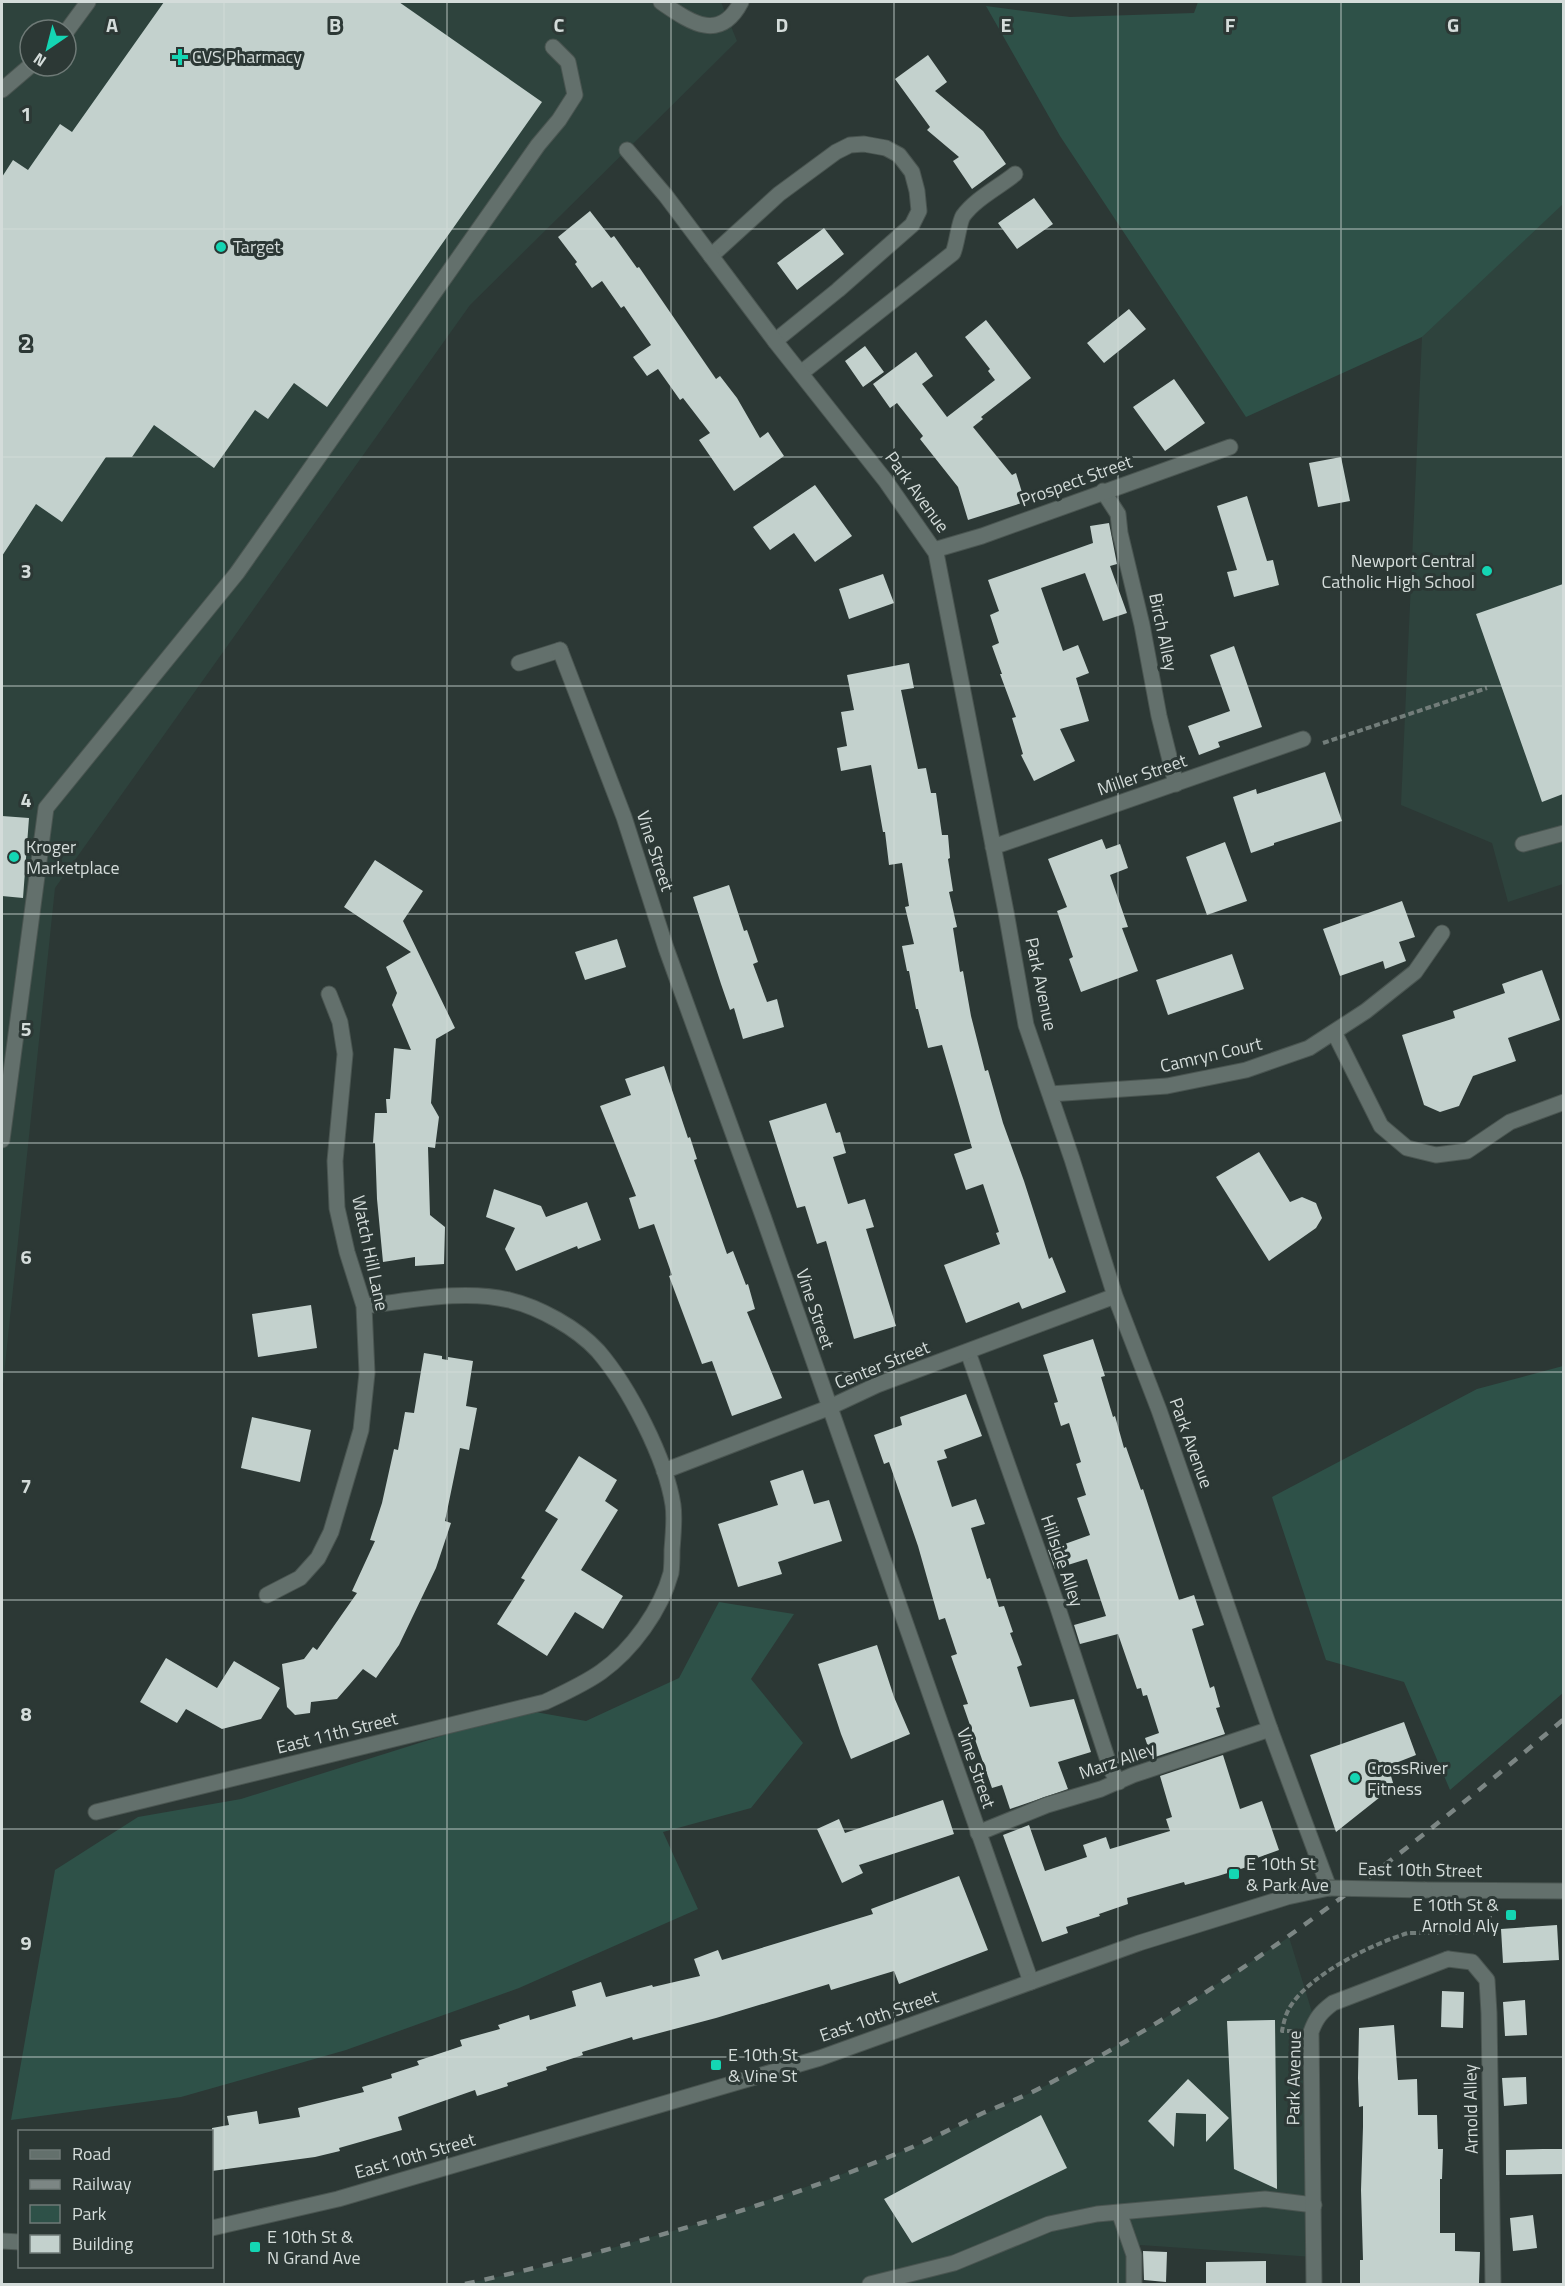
<svg xmlns="http://www.w3.org/2000/svg" width="1565" height="2286" viewBox="0 0 1565 2286" font-family="'Titillium Web',sans-serif">
<style>
.built{fill:#2e433d;fill-rule:evenodd}
.green{fill:#2e5148}
.building{fill:#c3d1cd}
.lines{fill:none;stroke-linecap:round;stroke-linejoin:round}
.service-casing{stroke:#4a5551;stroke-width:17}
.minor-casing{stroke:#4a5551;stroke-width:17}
.secondary-casing{stroke:#4a5551;stroke-width:17}
.path{stroke:#727d7a;stroke-width:4;stroke-dasharray:6 3;stroke-linecap:butt}
.service{stroke:#63706c;stroke-width:15}
.minor{stroke:#63706c;stroke-width:15}
.secondary{stroke:#63706c;stroke-width:15}
.rail{stroke:#7c8684;stroke-width:4.5;stroke-dasharray:10 10;stroke-linecap:butt}
.secondary-bridge-casing{stroke:#4a5551;stroke-width:17;stroke-linecap:butt}
.secondary-bridge{stroke:#63706c;stroke-width:15}
.grid{fill:none;stroke:#d4dcda;stroke-width:1.5;stroke-opacity:0.55}
.poi-dot{fill:#14d5b3;stroke:#2c3835;stroke-width:2}
.labels{text-anchor:middle;stroke-width:6;stroke-linejoin:round;paint-order:stroke}
.poi-label{font-size:18px;fill:#d4dcda;stroke:#2c3835;text-anchor:start}
.street-label{font-size:18px;fill:#d4dcda;stroke:#2c3835}
.grid-label{font-size:20px;text-anchor:middle;font-weight:bold;fill:#d4dcda;stroke:#2c3835;stroke-width:6;stroke-linejoin:round;paint-order:stroke}
</style>
<rect width="100%" height="100%" fill="#2c3835"/>
<path class="built" d="M 2,2 L 721,2 L 737,41 L 470,305 L 55,888 L 2,1394 ZM 30,30 L 66,30 L 66,66 L 30,66 Z
M 1563,124 L 1563,884 L 1508,902 L 1492,843 L 1401,805 L 1422,337 Z
M 1289,1937 L 1315,2022 L 1314,2257 L 1140,2245 L 1134,2255 L 1134,2284 L 465,2284 L 551,2265 L 701,2223 L 832,2178 L 916,2146 L 1045,2086 L 1162,2020 Z"/>
<path class="green" d="M 1198,2 L 1563,2 L 1563,204 L 1422,337 L 1246,417 L 1060,136 L 986,6 L 1070,17 L 1194,13 Z
M 1563,1366 L 1563,1693 L 1450,1790 L 1404,1682 L 1326,1660 L 1272,1497 L 1477,1389 Z
M 719,1602 L 794,1614 L 751,1679 L 803,1743 L 751,1808 L 663,1832 L 698,1909 L 519,1988 L 346,2050 L 181,2097 L 11,2120 L 55,1870 L 138,1817 L 241,1799 L 524,1710 L 586,1721 L 679,1678 Z"/>
<path class="building" d="M 164,2 L 399,2 L 542,102 L 327,407 L 294,383 L 268,419 L 255,410 L 214,468 L 154,425 L 132,457 L 106,457 L 62,522 L 36,504 L 2,556 L 2,177 L 13,160 L 28,170 L 60,124 L 72,132 Z
M 928,55 L 947,82 L 935,91 L 983,131 L 1006,164 L 972,189 L 953,161 L 959,157 L 927,130 L 930,127 L 895,79 Z
M 1034,198 L 1053,224 L 1017,249 L 998,223 Z
M 590,211 L 611,238 L 614,236 L 637,268 L 639,267 L 716,379 L 720,376 L 737,398 L 760,438 L 768,432 L 784,456 L 734,491 L 699,440 L 710,433 L 683,398 L 680,400 L 658,369 L 647,376 L 633,357 L 651,345 L 624,306 L 621,308 L 602,281 L 592,288 L 575,264 L 577,262 L 558,237 Z
M 824,228 L 844,254 L 797,290 L 777,263 Z
M 1129,309 L 1146,329 L 1104,363 L 1087,343 Z
M 986,320 L 1031,378 L 981,417 L 983,419 L 973,427 L 1012,475 L 1016,473 L 1025,502 L 968,520 L 958,487 L 920,439 L 923,436 L 897,403 L 890,408 L 873,384 L 916,352 L 933,376 L 922,384 L 947,417 L 995,380 L 988,371 L 990,369 L 965,337 Z
M 865,346 L 884,372 L 863,387 L 845,361 Z
M 1174,379 L 1205,423 L 1165,451 L 1133,407 Z
M 1341,457 L 1350,501 L 1318,507 L 1309,463 Z
M 815,485 L 852,536 L 815,562 L 794,533 L 770,550 L 753,527 Z
M 1247,496 L 1267,561 L 1273,560 L 1279,585 L 1234,597 L 1227,572 L 1237,570 L 1217,506 Z
M 1109,523 L 1117,564 L 1110,566 L 1127,613 L 1103,621 L 1085,573 L 1041,588 L 1063,651 L 1078,645 L 1089,673 L 1076,678 L 1089,721 L 1060,729 L 1075,761 L 1034,781 L 1021,755 L 1023,754 L 1012,718 L 1016,717 L 1000,674 L 1002,674 L 992,646 L 999,643 L 990,615 L 999,611 L 988,580 L 1093,543 L 1090,526 Z
M 883,574 L 894,603 L 849,619 L 839,589 Z
M 1563,584 L 1563,794 L 1542,802 L 1476,614 Z
M 1234,646 L 1262,727 L 1218,742 L 1220,747 L 1199,755 L 1188,726 L 1230,711 L 1210,655 Z
M 909,663 L 914,688 L 901,690 L 918,769 L 926,768 L 931,793 L 936,793 L 942,835 L 948,835 L 950,858 L 948,859 L 953,891 L 949,892 L 957,927 L 953,928 L 960,972 L 963,971 L 971,1016 L 985,1071 L 988,1070 L 1003,1123 L 1024,1181 L 1049,1259 L 1052,1257 L 1066,1292 L 1022,1309 L 1019,1302 L 966,1323 L 944,1265 L 1000,1244 L 996,1233 L 999,1232 L 983,1184 L 966,1190 L 954,1154 L 972,1148 L 942,1045 L 928,1048 L 918,1009 L 916,1009 L 909,971 L 907,971 L 902,946 L 914,944 L 905,907 L 909,906 L 902,863 L 889,865 L 885,832 L 883,832 L 871,765 L 841,771 L 837,748 L 847,746 L 841,712 L 854,710 L 847,675 Z
M 1325,772 L 1342,821 L 1274,843 L 1274,845 L 1251,853 L 1233,797 L 1256,789 L 1257,794 Z
M 2,816 L 29,818 L 23,898 L 2,896 Z
M 1102,839 L 1106,849 L 1120,844 L 1128,868 L 1110,875 L 1128,927 L 1122,928 L 1138,971 L 1081,992 L 1069,959 L 1073,957 L 1057,911 L 1067,907 L 1048,859 Z
M 1225,842 L 1247,901 L 1207,915 L 1186,857 Z
M 375,860 L 423,891 L 403,921 L 455,1028 L 436,1039 L 431,1103 L 439,1117 L 435,1148 L 428,1147 L 430,1215 L 445,1227 L 444,1264 L 415,1266 L 415,1257 L 383,1262 L 377,1199 L 375,1143 L 373,1143 L 375,1113 L 387,1113 L 386,1099 L 390,1099 L 394,1048 L 411,1050 L 392,1005 L 397,993 L 386,967 L 411,952 L 344,907 Z
M 729,885 L 744,931 L 747,930 L 758,962 L 753,964 L 767,1002 L 777,999 L 784,1027 L 743,1039 L 734,1008 L 730,1010 L 721,984 L 693,897 Z
M 1402,901 L 1415,937 L 1399,942 L 1406,961 L 1385,969 L 1383,961 L 1340,976 L 1323,929 Z
M 617,939 L 626,967 L 585,980 L 575,952 Z
M 1232,954 L 1244,989 L 1168,1015 L 1156,980 Z
M 1542,970 L 1560,1020 L 1508,1038 L 1516,1061 L 1473,1076 L 1459,1106 L 1440,1112 L 1424,1105 L 1402,1035 L 1455,1018 L 1453,1011 L 1505,993 L 1502,984 Z
M 664,1066 L 688,1138 L 690,1137 L 697,1159 L 694,1160 L 727,1254 L 733,1251 L 746,1285 L 748,1284 L 755,1309 L 747,1312 L 782,1398 L 732,1416 L 712,1361 L 702,1364 L 669,1276 L 672,1275 L 654,1224 L 639,1229 L 629,1198 L 636,1196 L 600,1106 L 631,1095 L 625,1079 Z
M 826,1103 L 836,1133 L 840,1132 L 846,1153 L 833,1157 L 848,1204 L 865,1199 L 874,1227 L 866,1229 L 896,1326 L 854,1339 L 826,1241 L 817,1244 L 805,1206 L 797,1208 L 769,1121 Z
M 1259,1152 L 1290,1202 L 1302,1197 L 1316,1203 L 1322,1218 L 1316,1228 L 1269,1261 L 1216,1177 Z
M 494,1189 L 541,1206 L 546,1217 L 587,1202 L 601,1240 L 578,1249 L 577,1246 L 516,1271 L 505,1249 L 515,1228 L 486,1217 Z
M 311,1305 L 317,1348 L 258,1357 L 252,1314 Z
M 1093,1339 L 1105,1376 L 1101,1377 L 1113,1417 L 1115,1416 L 1124,1448 L 1126,1447 L 1141,1490 L 1143,1489 L 1179,1600 L 1194,1595 L 1204,1625 L 1192,1629 L 1210,1688 L 1214,1686 L 1220,1707 L 1216,1708 L 1225,1734 L 1152,1758 L 1145,1738 L 1159,1733 L 1147,1695 L 1143,1696 L 1141,1688 L 1137,1689 L 1118,1634 L 1080,1644 L 1074,1625 L 1106,1616 L 1087,1559 L 1055,1569 L 1048,1550 L 1090,1535 L 1077,1498 L 1086,1495 L 1076,1464 L 1081,1462 L 1069,1423 L 1061,1426 L 1054,1403 L 1058,1402 L 1043,1355 Z
M 424,1353 L 442,1356 L 442,1359 L 448,1360 L 448,1357 L 473,1361 L 466,1406 L 477,1408 L 469,1450 L 460,1448 L 445,1521 L 451,1523 L 436,1568 L 399,1645 L 376,1678 L 363,1669 L 337,1699 L 311,1702 L 310,1713 L 295,1715 L 287,1707 L 282,1664 L 304,1659 L 313,1647 L 317,1650 L 357,1593 L 352,1591 L 375,1541 L 370,1540 L 382,1503 L 394,1449 L 398,1450 L 405,1412 L 414,1413 Z
M 966,1394 L 982,1436 L 944,1450 L 947,1458 L 937,1461 L 952,1507 L 976,1499 L 985,1524 L 971,1528 L 987,1579 L 990,1578 L 999,1607 L 1004,1606 L 1013,1632 L 1010,1633 L 1022,1665 L 1017,1667 L 1030,1707 L 1074,1699 L 1091,1752 L 1058,1762 L 1068,1789 L 1010,1809 L 1002,1785 L 992,1788 L 963,1705 L 968,1704 L 951,1656 L 957,1654 L 945,1618 L 939,1620 L 918,1546 L 889,1462 L 884,1464 L 874,1435 L 902,1425 L 900,1417 Z
M 252,1417 L 311,1430 L 300,1482 L 241,1468 Z
M 579,1456 L 617,1480 L 605,1501 L 618,1510 L 581,1570 L 623,1596 L 603,1629 L 575,1612 L 547,1656 L 497,1624 L 525,1580 L 521,1578 L 558,1519 L 545,1511 Z
M 803,1470 L 814,1504 L 829,1500 L 842,1541 L 778,1562 L 782,1574 L 738,1587 L 718,1524 L 778,1505 L 770,1481 Z
M 877,1645 L 894,1697 L 910,1734 L 851,1759 L 841,1734 L 818,1664 Z
M 166,1658 L 217,1688 L 234,1661 L 280,1688 L 261,1719 L 222,1729 L 186,1709 L 177,1723 L 140,1702 Z
M 1404,1722 L 1416,1755 L 1388,1766 L 1394,1786 L 1336,1832 L 1310,1755 Z
M 1223,1755 L 1240,1809 L 1262,1801 L 1279,1850 L 1246,1862 L 1247,1867 L 1218,1876 L 1185,1885 L 1184,1882 L 1127,1898 L 1128,1904 L 1099,1914 L 1100,1916 L 1066,1927 L 1068,1933 L 1042,1942 L 1003,1835 L 1029,1825 L 1045,1871 L 1087,1857 L 1083,1845 L 1106,1837 L 1110,1849 L 1170,1831 L 1166,1819 L 1172,1817 L 1160,1776 Z
M 943,1800 L 954,1834 L 859,1865 L 863,1873 L 842,1883 L 817,1829 L 839,1819 L 845,1833 Z
M 959,1876 L 988,1950 L 899,1984 L 894,1971 L 831,1990 L 829,1984 L 716,2018 L 633,2040 L 632,2037 L 582,2052 L 583,2055 L 546,2067 L 547,2070 L 507,2083 L 508,2086 L 477,2096 L 475,2090 L 398,2117 L 402,2130 L 339,2148 L 340,2151 L 315,2157 L 212,2171 L 212,2128 L 229,2125 L 227,2116 L 257,2111 L 259,2124 L 300,2117 L 298,2108 L 364,2092 L 362,2087 L 392,2078 L 391,2074 L 419,2065 L 417,2061 L 462,2046 L 460,2040 L 500,2029 L 498,2025 L 529,2015 L 530,2020 L 576,2006 L 572,1991 L 601,1982 L 606,1997 L 652,1985 L 653,1987 L 700,1976 L 694,1959 L 718,1950 L 722,1960 L 873,1914 L 871,1909 Z
M 1557,1925 L 1559,1960 L 1503,1963 L 1501,1929 Z
M 1442,1991 L 1464,1992 L 1463,2028 L 1441,2027 Z
M 1525,2000 L 1527,2035 L 1505,2036 L 1503,2002 Z
M 1275,2020 L 1277,2189 L 1234,2169 L 1227,2021 Z
M 1394,2025 L 1398,2080 L 1417,2079 L 1418,2115 L 1437,2115 L 1438,2149 L 1443,2149 L 1442,2179 L 1440,2179 L 1440,2233 L 1455,2233 L 1455,2251 L 1480,2252 L 1479,2283 L 1360,2284 L 1360,2260 L 1363,2260 L 1361,2190 L 1363,2127 L 1363,2106 L 1359,2107 L 1358,2078 L 1359,2028 Z
M 1526,2077 L 1527,2104 L 1504,2106 L 1502,2078 Z
M 1188,2079 L 1229,2118 L 1206,2142 L 1206,2114 L 1176,2113 L 1174,2147 L 1148,2121 Z
M 1041,2115 L 1067,2168 L 912,2243 L 884,2199 Z
M 1543,2149 L 1563,2149 L 1563,2174 L 1506,2175 L 1506,2150 Z
M 1533,2215 L 1537,2248 L 1513,2251 L 1510,2218 Z
M 1143,2251 L 1167,2252 L 1166,2282 L 1144,2280 Z
M 1266,2261 L 1266,2283 L 1206,2284 L 1206,2262 Z"/>
<g class="lines">
<defs>
<path id="service" d="M 661,2 C 689,21 719,44 741,2
M 66,32 L 88,2
M 2,90 L 30,66
M 711,256 L 779,194 L 836,152 L 850,145 L 864,144 L 886,148 L 899,155 L 912,172 L 917,191 L 919,211 L 912,225 L 838,290 L 775,341
M 801,373 L 953,253 C 957,244 959,222 963,216 C 975,199 999,187 1015,174
M 1103,491 L 1118,514 L 1120,533 L 1142,625 L 1159,716 L 1176,784
M 519,663 L 560,650
M 1523,844 L 1564,833
M 2,1140 L 46,808 L 237,573 L 538,145 L 559,120 L 575,95 L 568,62 L 553,47
M 968,1352 L 1056,1602 L 1111,1770 L 1119,1782
M 978,1833 L 1047,1805 L 1101,1789 L 1133,1775 L 1270,1729
M 1448,1959 L 1472,1962 L 1487,1980 L 1489,2013 L 1493,2284
M 1119,2212 L 1134,2255 L 1134,2284
M 870,2284 L 954,2263 L 1049,2224 L 1097,2214 L 1265,2199 L 1314,2205"/>
<path id="minor" d="M 627,150 L 666,196 L 775,341 L 885,480 L 936,553 L 1006,912 L 1026,1025 L 1072,1159 L 1115,1296 L 1159,1410 L 1270,1729 L 1329,1888
M 934,550 L 982,536 L 1230,447
M 560,650 L 624,817 L 666,948 L 763,1216 L 1031,1982
M 993,847 L 1303,739
M 1334,1032 L 1381,1126 L 1407,1148 L 1436,1155 L 1467,1151 L 1510,1122 L 1564,1102
M 1050,1094 L 1167,1086 L 1246,1070 L 1309,1048 L 1366,1011 L 1415,972 L 1442,933
M 664,1471 L 828,1408 L 877,1385 L 1115,1296
M 267,1595 L 300,1578 L 318,1558 L 331,1532 L 361,1430 L 367,1373 L 364,1306 L 347,1252 L 337,1208 L 335,1161 L 345,1054 L 340,1022 L 329,994
M 96,1812 L 545,1702 C 564,1693 584,1684 601,1672 C 632,1650 661,1610 671,1573 C 672,1566 672,1558 672,1550 C 673,1536 675,1519 673,1505 C 666,1459 629,1387 598,1351 C 577,1328 539,1307 509,1300 C 462,1289 410,1301 364,1306
M 1314,2284 L 1311,2032 C 1316,2018 1321,2012 1333,2003 L 1448,1959"/>
<path id="secondary" d="M 1425,1890 L 1564,1891
M 212,2228 L 338,2199 L 820,2058 L 1139,1943 L 1287,1897 L 1329,1888
M 2,2241 L 20,2242"/>
</defs>
<use href="#service" class="service-casing"/>
<use href="#minor" class="minor-casing"/>
<use href="#secondary" class="secondary-casing"/>
<path class="path" d="M 1323,743 L 1487,688
M 1293,2031 L 1282,2031 C 1284,2021 1286,2012 1292,2004 C 1313,1973 1372,1944 1408,1933 L 1490,1932 L 1490,1911"/>
<use href="#service" class="service"/>
<use href="#minor" class="minor"/>
<use href="#secondary" class="secondary"/>
<path class="rail" d="M 465,2284 C 618,2250 770,2208 915,2146 C 938,2136 960,2124 983,2113 C 1004,2104 1026,2096 1046,2085 C 1235,1988 1402,1856 1564,1719"/>
<defs>
<path id="secondary-bridge" d="M 1329,1888 L 1425,1890"/>
</defs>
<use href="#secondary-bridge" class="secondary-bridge-casing"/>
<use href="#secondary-bridge" class="secondary-bridge"/>
</g>
<path class="grid" d="M 224,2 L 224,2284M 447,2 L 447,2284M 671,2 L 671,2284M 894,2 L 894,2284M 1118,2 L 1118,2284M 1341,2 L 1341,2284M 2,229 L 1564,229M 2,457 L 1564,457M 2,686 L 1564,686M 2,914 L 1564,914M 2,1143 L 1564,1143M 2,1372 L 1564,1372M 2,1600 L 1564,1600M 2,1829 L 1564,1829M 2,2057 L 1564,2057"/>
<g class="poi-dot">
<path d="M177 48h6v6h6v6h-6v6h-6v-6h-6v-6h6z"/>
<circle cx="221" cy="247" r="6"/>
<circle cx="1487" cy="571" r="6"/>
<circle cx="14" cy="857" r="6"/>
<circle cx="1355" cy="1778" r="6"/>
<rect x="1228" y="1868" width="12" height="12" rx="3"/>
<rect x="1505" y="1909" width="12" height="12" rx="3"/>
<rect x="710" y="2059" width="12" height="12" rx="3"/>
<rect x="249" y="2241" width="12" height="12" rx="3"/>
</g>
<g class="labels">
<g class="poi-label">
<text x="192" y="63">CVS Pharmacy</text>
<text x="233" y="253">Target</text>
<text x="1475" y="567" text-anchor="end">Newport Central<tspan x="1475" dy="21">Catholic High School</tspan></text>
<text x="26" y="853">Kroger<tspan x="26" dy="21">Marketplace</tspan></text>
<text x="1367" y="1774">CrossRiver<tspan x="1367" dy="21">Fitness</tspan></text>
<text x="1246" y="1870">E 10th St<tspan x="1246" dy="21">&amp; Park Ave</tspan></text>
<text x="1499" y="1911" text-anchor="end">E 10th St &amp;<tspan x="1499" dy="21">Arnold Aly</tspan></text>
<text x="728" y="2061">E 10th St<tspan x="728" dy="21">&amp; Vine St</tspan></text>
<text x="267" y="2243">E 10th St &amp;<tspan x="267" dy="21">N Grand Ave</tspan></text>
</g>
<g class="street-label">
<text transform="translate(1076 481) rotate(-20)" y="6">Prospect Street</text>
<text transform="translate(917 492) rotate(54)" y="6">Park Avenue</text>
<text transform="translate(1163 632) rotate(78)" y="6">Birch Alley</text>
<text transform="translate(1142 775) rotate(-19)" y="6">Miller Street</text>
<text transform="translate(655 851) rotate(72)" y="6">Vine Street</text>
<text transform="translate(1041 984) rotate(78)" y="6">Park Avenue</text>
<text transform="translate(1211 1055) rotate(-13)" y="6">Camryn Court</text>
<text transform="translate(370 1253) rotate(78)" y="6">Watch Hill Lane</text>
<text transform="translate(815 1309) rotate(71)" y="6">Vine Street</text>
<text transform="translate(882 1365) rotate(-22)" y="6">Center Street</text>
<text transform="translate(1191 1443) rotate(70)" y="6">Park Avenue</text>
<text transform="translate(1062 1561) rotate(71)" y="6">Hillside Alley</text>
<text transform="translate(337 1733) rotate(-14)" y="6">East 11th Street</text>
<text transform="translate(1117 1761) rotate(-19)" y="6">Marz Alley</text>
<text transform="translate(976 1768) rotate(71)" y="6">Vine Street</text>
<text transform="translate(1420 1870) rotate(1)" y="6">East 10th Street</text>
<text transform="translate(879 2016) rotate(-19)" y="6">East 10th Street</text>
<text transform="translate(1294 2078) rotate(-89)" y="6">Park Avenue</text>
<text transform="translate(1471 2109) rotate(-91)" y="6">Arnold Alley</text>
<text transform="translate(415 2156) rotate(-16)" y="6">East 10th Street</text>
</g>
</g>
<g class="grid-label">
<text x="112" y="32">A</text>
<text x="335" y="32">B</text>
<text x="559" y="32">C</text>
<text x="782" y="32">D</text>
<text x="1006" y="32">E</text>
<text x="1230" y="32">F</text>
<text x="1453" y="32">G</text>
<text x="26" y="121">1</text>
<text x="26" y="350">2</text>
<text x="26" y="578">3</text>
<text x="26" y="807">4</text>
<text x="26" y="1036">5</text>
<text x="26" y="1264">6</text>
<text x="26" y="1493">7</text>
<text x="26" y="1721">8</text>
<text x="26" y="1950">9</text>
</g>
<rect width="1565" height="2286" fill="none" stroke="#d4dcda" stroke-width="6"/>
<rect x="18" y="2130" width="195" height="138" fill="#2c3835" stroke="#6f7a77" stroke-width="1.5"/>
<rect x="30" y="2150" width="30" height="9" fill="#63706c" stroke="#6f7a77" stroke-width="1.5"/>
<text x="72" y="2160" font-size="18" fill="#d4dcda">Road</text>
<rect x="30" y="2180" width="30" height="9" fill="#7c8684" stroke="#6f7a77" stroke-width="1.5"/>
<text x="72" y="2190" font-size="18" fill="#d4dcda">Railway</text>
<rect x="30" y="2205" width="30" height="18" fill="#2e5148" stroke="#6f7a77" stroke-width="1.5"/>
<text x="72" y="2220" font-size="18" fill="#d4dcda">Park</text>
<rect x="30" y="2235" width="30" height="18" fill="#c3d1cd" stroke="#6f7a77" stroke-width="1.5"/>
<text x="72" y="2250" font-size="18" fill="#d4dcda">Building</text>
<g transform="translate(48 48) rotate(215)"><circle r="28" fill="#2c3835" stroke="#6f7a77" stroke-width="1.5"/>
<path d="M0-4.5L10 22L0 15L-10 22Z" fill="#14d5b3"/>
<text y="-9" font-size="16" font-weight="bold" text-anchor="middle" fill="#d4dcda">N</text>
</g>
</svg>
